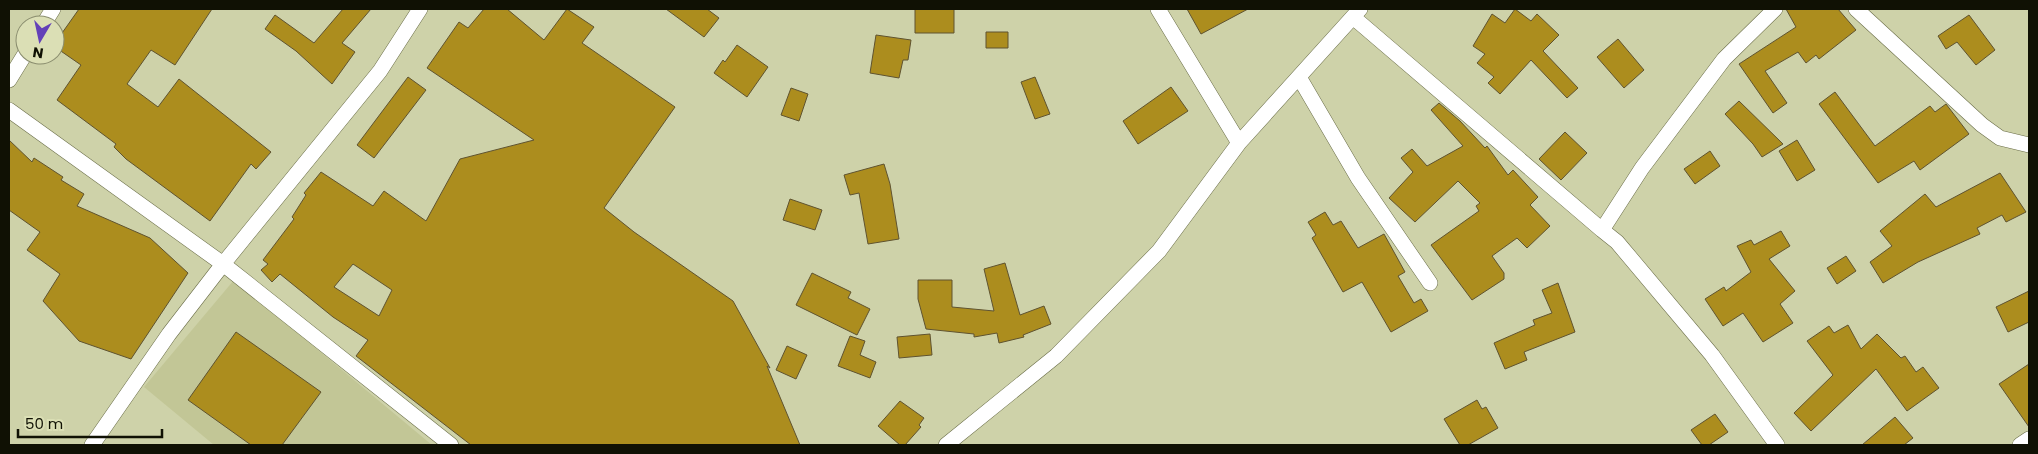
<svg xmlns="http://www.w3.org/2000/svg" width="2038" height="454" viewBox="0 0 2038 454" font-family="Poppins,sans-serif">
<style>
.built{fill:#c2c696}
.building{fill:#ac8d1e;stroke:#5f5330;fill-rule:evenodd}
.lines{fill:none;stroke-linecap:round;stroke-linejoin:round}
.street-casing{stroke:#6a6d48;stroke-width:16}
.street{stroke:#fff;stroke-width:15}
</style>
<rect width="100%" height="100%" fill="#ced2a9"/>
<path class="built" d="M 234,280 L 432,445 L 214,445 L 144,387 Z"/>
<path class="building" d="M 79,9 L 212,9 L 175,65 L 151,50 L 127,84 L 158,107 L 179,79 L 271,152 L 256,169 L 251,164 L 210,221 L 126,159 L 114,147 L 116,144 L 57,100 L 81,65 L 55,47 L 55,43 Z
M 343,9 L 371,9 L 342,43 L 355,52 L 332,84 L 296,51 L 265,29 L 275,15 L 314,43 Z
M 484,9 L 507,9 L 544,40 L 567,9 L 594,27 L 582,43 L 675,107 L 604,208 L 634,232 L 733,301 L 770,368 L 767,366 L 800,445 L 471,445 L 356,356 L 368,340 L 333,317 L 280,274 L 272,282 L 261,270 L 268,264 L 263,260 L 294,219 L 292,217 L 306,195 L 304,193 L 321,172 L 373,206 L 384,191 L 426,221 L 460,159 L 534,140 L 427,68 L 459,22 L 468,28 ZM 353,264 L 392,290 L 379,316 L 334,287 Z
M 666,9 L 707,9 L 719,18 L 704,37 Z
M 915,9 L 954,9 L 954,33 L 915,33 Z
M 1187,9 L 1248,9 L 1201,34 Z
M 1515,9 L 1531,21 L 1537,14 L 1559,35 L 1543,51 L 1578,88 L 1567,98 L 1531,60 L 1500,94 L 1488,83 L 1494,77 L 1477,63 L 1485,54 L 1473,46 L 1492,14 L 1505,23 Z
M 1786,9 L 1838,9 L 1856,30 L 1819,59 L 1816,55 L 1806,63 L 1798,52 L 1765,71 L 1787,103 L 1773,113 L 1739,64 L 1796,27 Z
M 1969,15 L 1995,50 L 1976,65 L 1957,42 L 1946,49 L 1938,36 Z
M 986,32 L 1008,32 L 1008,48 L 986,48 Z
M 876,35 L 911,40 L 908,60 L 903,60 L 899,78 L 870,73 Z
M 1618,39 L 1644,70 L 1624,88 L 1597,57 Z
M 737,45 L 768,67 L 747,97 L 714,73 L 723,60 L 725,62 Z
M 408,77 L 426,90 L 374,158 L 357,145 Z
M 1035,77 L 1050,114 L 1035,119 L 1021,82 Z
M 1171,87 L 1188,111 L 1138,144 L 1123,121 Z
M 791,88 L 808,94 L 799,121 L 781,115 Z
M 1835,92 L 1875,146 L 1930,106 L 1935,112 L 1946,104 L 1969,134 L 1920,170 L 1914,161 L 1878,183 L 1819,104 Z
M 1739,101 L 1783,144 L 1762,157 L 1753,144 L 1725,114 Z
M 1439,103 L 1460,121 L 1485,148 L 1487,146 L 1508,175 L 1513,170 L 1538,197 L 1530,205 L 1550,226 L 1527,248 L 1517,238 L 1492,256 L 1504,273 L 1504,279 L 1472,300 L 1431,245 L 1479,211 L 1476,206 L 1480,203 L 1458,181 L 1415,222 L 1389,198 L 1413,172 L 1401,158 L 1412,149 L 1427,166 L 1463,146 L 1431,110 Z
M 1565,132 L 1587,153 L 1561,180 L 1539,159 Z
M 9,140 L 32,162 L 34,158 L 63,177 L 61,180 L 84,194 L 77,206 L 150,238 L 188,273 L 131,359 L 79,341 L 43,301 L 60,274 L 27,250 L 40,232 L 9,210 Z
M 1797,140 L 1815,170 L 1797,181 L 1779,151 Z
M 1710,151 L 1720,166 L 1695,184 L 1684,169 Z
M 884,164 L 890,184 L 899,239 L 868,244 L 859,193 L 850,195 L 844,175 Z
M 2000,173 L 2026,212 L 2006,222 L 2002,215 L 1977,228 L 1980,234 L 1918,262 L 1883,283 L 1870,262 L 1892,246 L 1880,231 L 1925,194 L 1936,207 Z
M 790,199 L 822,210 L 815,230 L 783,220 Z
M 1325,212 L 1333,225 L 1341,221 L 1358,248 L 1384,234 L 1405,272 L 1398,276 L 1414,303 L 1421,299 L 1428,311 L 1391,332 L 1362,282 L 1343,292 L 1312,238 L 1316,235 L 1308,222 Z
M 1781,231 L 1790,246 L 1769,259 L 1795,291 L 1780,304 L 1793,323 L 1763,342 L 1743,313 L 1723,326 L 1705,299 L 1724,287 L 1726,291 L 1751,272 L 1737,246 L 1751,240 L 1754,245 Z
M 1846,256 L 1856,271 L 1837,284 L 1827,268 Z
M 1005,263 L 1020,315 L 1044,306 L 1051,324 L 1023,335 L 1024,337 L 999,343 L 997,333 L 974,337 L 974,334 L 926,329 L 918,299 L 918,280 L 952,280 L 952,307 L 994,311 L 984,269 Z
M 812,273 L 851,292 L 848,298 L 870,309 L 857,335 L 796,305 Z
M 1558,283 L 1575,332 L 1524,352 L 1527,360 L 1505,369 L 1494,343 L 1535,325 L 1533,320 L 1552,313 L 1542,290 Z
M 2029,291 L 2029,322 L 2008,332 L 1996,307 Z
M 1848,325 L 1861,349 L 1877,334 L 1901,358 L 1905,356 L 1916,372 L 1923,367 L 1939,388 L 1907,411 L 1876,369 L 1811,431 L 1794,413 L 1833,375 L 1807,341 L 1829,326 L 1834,333 Z
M 236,332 L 321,392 L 282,445 L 251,445 L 188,400 Z
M 930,334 L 932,355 L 899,358 L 897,337 Z
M 850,336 L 865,341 L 860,355 L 876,362 L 870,378 L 838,366 Z
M 787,346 L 807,355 L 796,379 L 776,370 Z
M 2029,364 L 2029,427 L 1999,384 Z
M 1477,400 L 1482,409 L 1486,407 L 1498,428 L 1468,445 L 1460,445 L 1444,419 Z
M 900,401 L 924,418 L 919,425 L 921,427 L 905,445 L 900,445 L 878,426 Z
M 1715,414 L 1728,432 L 1709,445 L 1702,445 L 1691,430 Z
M 1895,417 L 1913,438 L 1904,445 L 1862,445 Z"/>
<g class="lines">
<defs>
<path id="street" d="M 1158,9 L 1239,143
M 1775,9 L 1724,59 L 1642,168 L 1602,230 L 1617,242 L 1712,355 L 1777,445
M 1856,9 L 1982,125 L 2000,138 L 2029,145
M 1353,17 L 1602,230
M 43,25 L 53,9
M 1299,77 L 1358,178 L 1430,283
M 9,80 L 25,54
M 9,110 L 223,264 L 451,445
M 92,445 L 169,334 L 223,264 L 380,71 L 420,9
M 946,445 L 1056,356 L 1159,251 L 1239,143 L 1360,9
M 2020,445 L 2029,439"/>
</defs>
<use href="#street" class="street-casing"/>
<use href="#street" class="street"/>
</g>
<rect width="2038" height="454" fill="none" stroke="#101104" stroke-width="20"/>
<g transform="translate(40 40) rotate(189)"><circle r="24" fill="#dbdfb5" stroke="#8a8d6e"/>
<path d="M0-4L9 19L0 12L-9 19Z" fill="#6340b8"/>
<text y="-8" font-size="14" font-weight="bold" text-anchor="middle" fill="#101104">N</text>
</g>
<path d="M18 429v8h144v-8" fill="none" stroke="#101104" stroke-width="2.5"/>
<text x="25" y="429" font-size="15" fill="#101104" stroke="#dbdfb5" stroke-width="4" paint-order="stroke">50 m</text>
</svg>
